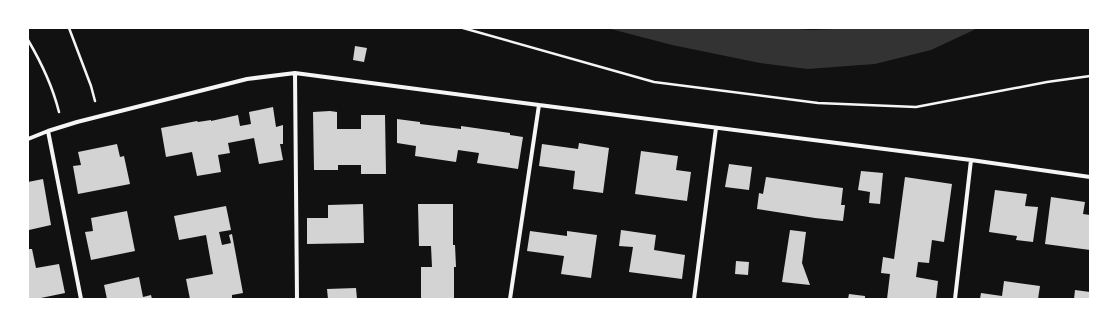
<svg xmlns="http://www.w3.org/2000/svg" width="1118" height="327" viewBox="0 0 1118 327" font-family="'PT Sans',sans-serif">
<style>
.water{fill:#333}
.building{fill:#d3d3d3}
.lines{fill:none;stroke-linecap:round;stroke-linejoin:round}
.path{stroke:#f5f5f5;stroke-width:2.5}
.minor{stroke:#f5f5f5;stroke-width:4}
</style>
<rect width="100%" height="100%" fill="#111"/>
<path class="water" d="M 607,28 L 784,28 L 811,30 L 861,28 L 978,28 L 931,50 L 875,64 L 807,69 L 760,63 L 672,45 Z"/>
<path class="building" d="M 355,46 L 367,48 L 364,62 L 353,60 Z
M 273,107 L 276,127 L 283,125 L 283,144 L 280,144 L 283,160 L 259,164 L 254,138 L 228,143 L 230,153 L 218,155 L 221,172 L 197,176 L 192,152 L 166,157 L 161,128 L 197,121 L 198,122 L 211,120 L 211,121 L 238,115 L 240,126 L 251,124 L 249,112 Z
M 330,111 L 337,112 L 337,129 L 361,129 L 361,115 L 385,115 L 386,174 L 361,174 L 361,165 L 338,165 L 338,170 L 314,170 L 313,112 Z
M 397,119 L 420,122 L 420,124 L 461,129 L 461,126 L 510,133 L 510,135 L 523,137 L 518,169 L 477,163 L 479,153 L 458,150 L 456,162 L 415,156 L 416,146 L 397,143 Z
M 579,143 L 609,148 L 603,193 L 573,189 L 575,171 L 539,166 L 542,144 L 578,149 Z
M 117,144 L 120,157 L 124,156 L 130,184 L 78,194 L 73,166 L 81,165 L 78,152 Z
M 641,151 L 678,156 L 676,170 L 691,172 L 687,201 L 635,194 Z
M 729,164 L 752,167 L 749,190 L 725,187 Z
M 861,171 L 883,173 L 880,204 L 869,203 L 870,192 L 858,190 Z
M 766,177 L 843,188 L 841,205 L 845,205 L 843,221 L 815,218 L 757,209 L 759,193 L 763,194 Z
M 905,177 L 952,184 L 944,242 L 932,240 L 929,263 L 918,262 L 916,277 L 938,281 L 936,299 L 887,299 L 890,274 L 881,273 L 883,257 L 894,259 Z
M 43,179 L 51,225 L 29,230 L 28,225 L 28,182 Z
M 995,190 L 1027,194 L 1025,206 L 1038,207 L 1033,242 L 1016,240 L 1017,236 L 989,232 Z
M 1051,197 L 1085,202 L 1083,214 L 1090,215 L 1090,250 L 1045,244 Z
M 363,204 L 364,243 L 307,244 L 307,218 L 328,218 L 328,205 Z
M 418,204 L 453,204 L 453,245 L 455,245 L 456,267 L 454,267 L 454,299 L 421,299 L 421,267 L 432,267 L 431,246 L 419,246 Z
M 226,206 L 231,230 L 219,232 L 222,245 L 231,243 L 229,235 L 232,234 L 243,293 L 232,295 L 232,299 L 218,299 L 218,298 L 213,299 L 190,299 L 186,279 L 213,274 L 206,235 L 179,240 L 174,216 Z
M 127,211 L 135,251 L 91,260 L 85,232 L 93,231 L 91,218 Z
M 621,230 L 656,235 L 654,250 L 685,255 L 682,279 L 629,272 L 633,247 L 619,246 Z
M 790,230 L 806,232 L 802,263 L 810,285 L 782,282 Z
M 530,231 L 567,236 L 567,231 L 597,235 L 591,278 L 561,274 L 564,256 L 527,251 Z
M 28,249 L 32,249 L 36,268 L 59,264 L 65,293 L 36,299 L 28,299 Z
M 736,261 L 749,262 L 748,275 L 735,274 Z
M 139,277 L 143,297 L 151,295 L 152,299 L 107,299 L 104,285 Z
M 1004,281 L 1040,286 L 1038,299 L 980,299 L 981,293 L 1002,296 Z
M 356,288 L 357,299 L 328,299 L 327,289 Z
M 1075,290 L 1090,292 L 1090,299 L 1074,299 Z
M 849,294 L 865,296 L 865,299 L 848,299 Z"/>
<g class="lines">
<path class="path" d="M 69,28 L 91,86 L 95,101
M 463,28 L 654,82 L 818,103 L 916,107 L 1047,82 L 1090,76
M 28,40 C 41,62 53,88 59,112"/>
<path class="minor" d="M 295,73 L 297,299
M 48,131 L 81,299
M 28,139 L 48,131 L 77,122 L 247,79 L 295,73 L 539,105 L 971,160 L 1090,177
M 510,299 L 539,105
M 694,299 L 716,128
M 955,299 L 971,160"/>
</g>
<rect width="1118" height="327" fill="none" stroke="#ffffff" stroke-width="58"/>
</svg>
